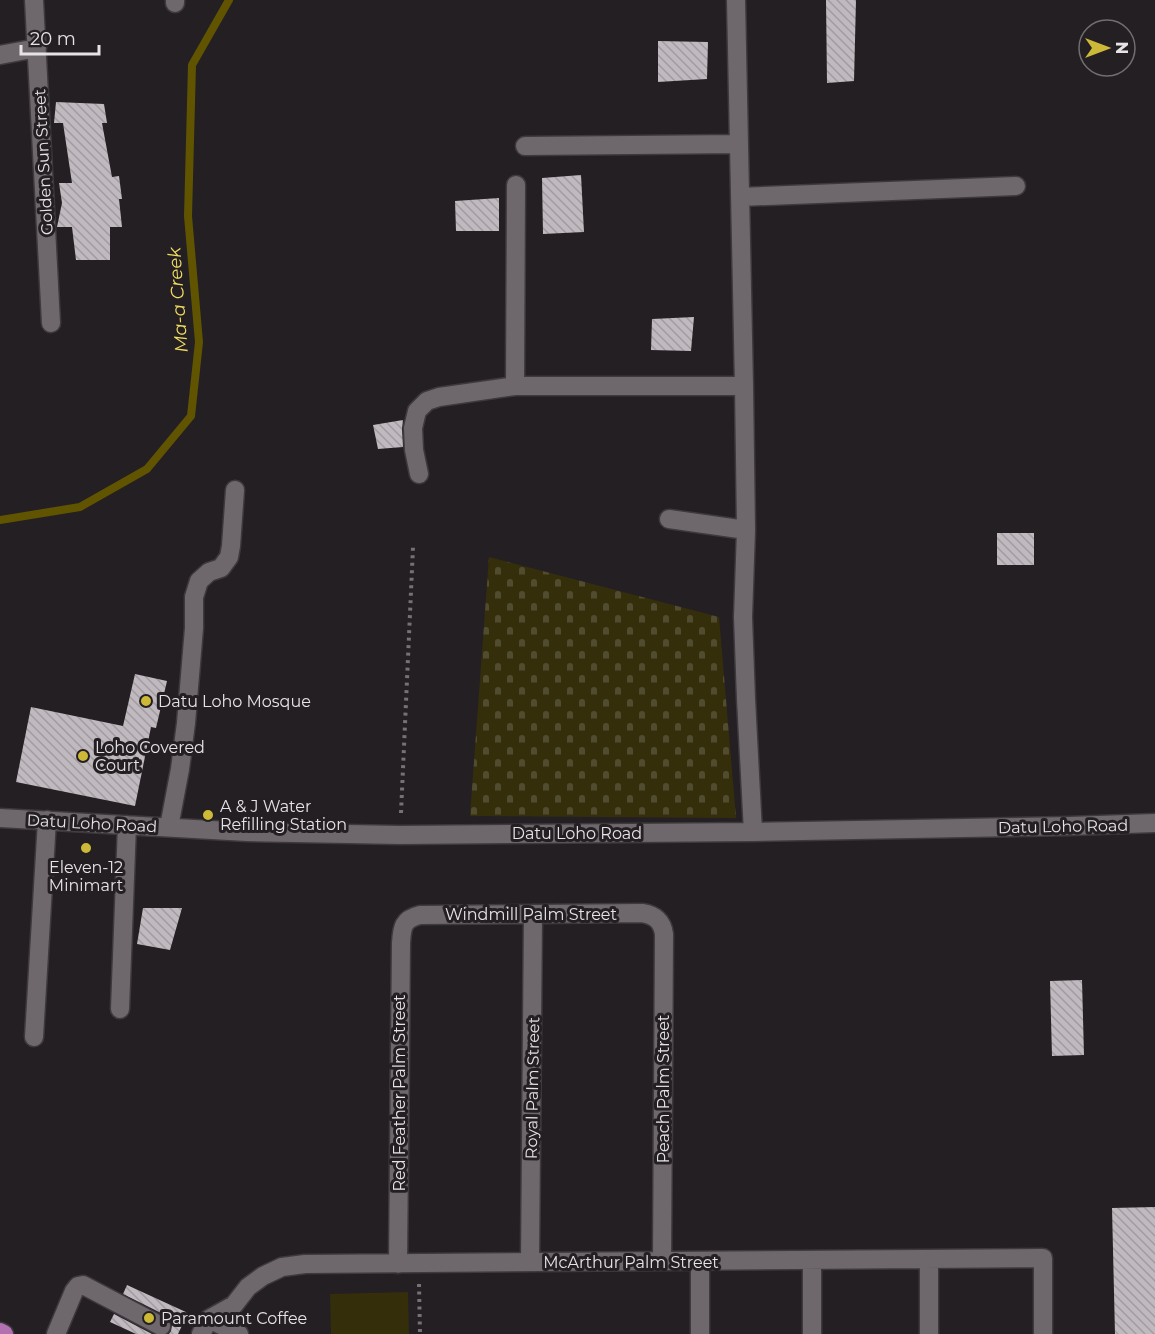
<svg xmlns="http://www.w3.org/2000/svg" width="1155" height="1334" viewBox="0 0 1155 1334" font-family="Montserrat,sans-serif">
<style>
.grass{fill:#342e0b}
.cemetery{fill:url(#cemetery-stones)}
.lines{fill:none;stroke-linecap:round;stroke-linejoin:round}
.stream{stroke:#605400;stroke-width:8}
.building{fill:url(#building-back-hatch)}
.minor-casing{stroke:#3d393d;stroke-width:21}
.major-casing{stroke:#3d393d;stroke-width:21}
.path{stroke:#767175;stroke-width:4;stroke-dasharray:3 4.5;stroke-linecap:butt}
.minor{stroke:#6e686d;stroke-width:18}
.major{stroke:#b271b0;stroke-width:18}
.poi-dot{fill:#cdb938;stroke:#241f23;stroke-width:2}
.labels{text-anchor:middle;stroke-width:6;stroke-linejoin:round;paint-order:stroke}
.street-label{font-size:16px;fill:#e6e3e6;stroke:#241f23}
.poi-label{font-size:16px;fill:#e6e3e6;stroke:#241f23;text-anchor:start}
.water-label{font-size:18px;font-style:italic;fill:#f2de60;stroke:#241f23}
</style>
<defs>
<pattern id="cemetery-stones" width="16" height="16" patternUnits="userSpaceOnUse" patternTransform="scale(1.5)"><rect width="16" height="16" fill="#342e0b"/><path d="M2 7V4a2 2 0 0 1 4 0v3zM10 15v-3a2 2 0 0 1 4 0v3z" fill="#514c2f"/></pattern>
<pattern id="building-back-hatch" width="6" height="6" patternUnits="userSpaceOnUse" patternTransform="scale(1.5)"><rect width="6" height="6" fill="#c0b9bf"/><path d="M-1 5l2 2M0 0l6 6M5-1l2 2" fill="none" stroke="#a19ca0"/></pattern>
</defs>
<rect width="100%" height="100%" fill="#241f23"/>
<path class="grass" d="M 408,1292 L 409,1334 L 331,1334 L 330,1294 Z"/>
<path class="cemetery" d="M 489,557 L 719,617 L 736,818 L 470,816 Z"/>
<g class="lines">
<path class="stream" d="M 0,520 L 80,507 L 147,469 L 191,416 L 199,342 L 188,216 L 192,65 L 229,0"/>
</g>
<path class="building" d="M 826,0 L 856,0 L 854,81 L 827,83 Z
M 658,41 L 708,42 L 707,79 L 658,82 Z
M 56,102 L 104,104 L 107,123 L 102,123 L 112,177 L 119,176 L 122,199 L 119,199 L 122,227 L 110,227 L 110,260 L 76,260 L 72,227 L 57,227 L 62,203 L 59,183 L 72,183 L 63,123 L 54,123 Z
M 581,175 L 584,232 L 543,234 L 542,178 Z
M 499,198 L 499,231 L 456,231 L 455,201 Z
M 694,317 L 691,351 L 651,350 L 652,319 Z
M 403,420 L 402,429 L 403,447 L 378,449 L 373,425 Z
M 997,533 L 1034,533 L 1034,565 L 997,565 Z
M 135,674 L 167,681 L 156,728 L 151,727 L 135,806 L 16,782 L 31,707 L 123,726 Z
M 143,908 L 182,908 L 170,950 L 137,944 Z
M 1082,980 L 1084,1055 L 1052,1056 L 1050,981 Z
M 1155,1207 L 1155,1334 L 1115,1334 L 1112,1208 Z
M 127,1285 L 188,1313 L 178,1334 L 169,1334 L 171,1331 L 172,1325 L 171,1321 L 167,1316 L 123,1294 Z
M 114,1314 L 152,1334 L 136,1334 L 110,1322 Z"/>
<g class="lines">
<defs>
<path id="minor" d="M 34,0 L 51,323
M 175,0 L 175,3
M 736,0 L 744,386 L 746,530 L 743,617 L 746,699 L 753,832
M 0,55 L 37,48
M 525,146 L 738,144
M 740,197 L 1016,186
M 515,386 L 516,185
M 419,474 L 414,450 L 413,428 L 417,411 L 427,401 L 439,397 L 515,386 L 744,386
M 669,519 L 746,530
M 0,818 L 247,832 L 400,835 L 753,832 L 1069,826 L 1155,823
M 169,827 L 180,769 L 186,723 L 194,628 L 194,597 L 199,581 L 209,572 L 221,568 L 229,557 L 231,546 L 235,490
M 120,1009 L 127,825
M 34,1037 L 47,820
M 812,1260 L 812,1334
M 530,1262 L 533,914
M 398,1264 L 401,943 C 402,927 403,919 420,915 L 642,913 C 655,915 662,921 664,934 L 662,1261
M 209,1319 L 239,1334
M 56,1334 L 74,1291 L 78,1286 L 83,1285 L 161,1326
M 201,1334 L 209,1319 L 234,1305 L 248,1287 L 263,1276 L 282,1267 L 305,1264 L 1043,1258 L 1043,1334
M 700,1334 L 700,1261
M 929,1334 L 929,1259"/>
<path id="major" d="M 0,1332 L 4,1334"/>
</defs>
<use href="#minor" class="minor-casing"/>
<use href="#major" class="major-casing"/>
<path class="path" d="M 401,813 L 413,547
M 419,1284 L 420,1334"/>
<use href="#minor" class="minor"/>
<use href="#major" class="major"/>
</g>
<g class="poi-dot">
<circle cx="146" cy="701" r="6"/>
<circle cx="83" cy="756" r="6"/>
<circle cx="208" cy="815" r="6"/>
<circle cx="86" cy="848" r="6"/>
<circle cx="149" cy="1318" r="6"/>
</g>
<g class="labels">
<g class="street-label">
<text transform="translate(43 162) rotate(-93)" y="6">Golden Sun Street</text>
<text transform="translate(92 823) rotate(3)" y="6">Datu Loho Road</text>
<text transform="translate(1063 826) rotate(-1)" y="6">Datu Loho Road</text>
<text x="577" y="839">Datu Loho Road</text>
<text x="531" y="920">Windmill Palm Street</text>
<text transform="translate(532 1088) rotate(-89)" y="6">Royal Palm Street</text>
<text transform="translate(663 1089) rotate(-90)" y="6">Peach Palm Street</text>
<text transform="translate(399 1093) rotate(-90)" y="6">Red Feather Palm Street</text>
<text x="631" y="1268">McArthur Palm Street</text>
</g>
<g class="poi-label">
<text x="158" y="707">Datu Loho Mosque</text>
<text x="95" y="753">Loho Covered<tspan x="95" dy="18">Court</tspan></text>
<text x="220" y="812">A &amp; J Water<tspan x="220" dy="18">Refilling Station</tspan></text>
<text x="86" y="873" text-anchor="middle">Eleven-12<tspan x="86" dy="18">Minimart</tspan></text>
<text x="161" y="1324">Paramount Coffee</text>
</g>
<g class="water-label">
<text transform="translate(178 300) rotate(-94)" y="6">Ma-a Creek</text>
</g>
</g>
<g transform="translate(1107 48) rotate(90)"><circle r="28" fill="#241f23" stroke="#726d71" stroke-width="1.5"/>
<path d="M0-4.5L10 22L0 15L-10 22Z" fill="#cdb938"/>
<text y="-9" font-size="16" font-weight="bold" text-anchor="middle" fill="#e6e3e6">N</text>
</g>
<path d="M21 45v9h78v-9" fill="none" stroke="#e6e3e6" stroke-width="3"/>
<text x="30" y="45" font-size="18" fill="#e6e3e6" stroke="#241f23" stroke-width="4.5" paint-order="stroke">20 m</text>
</svg>
